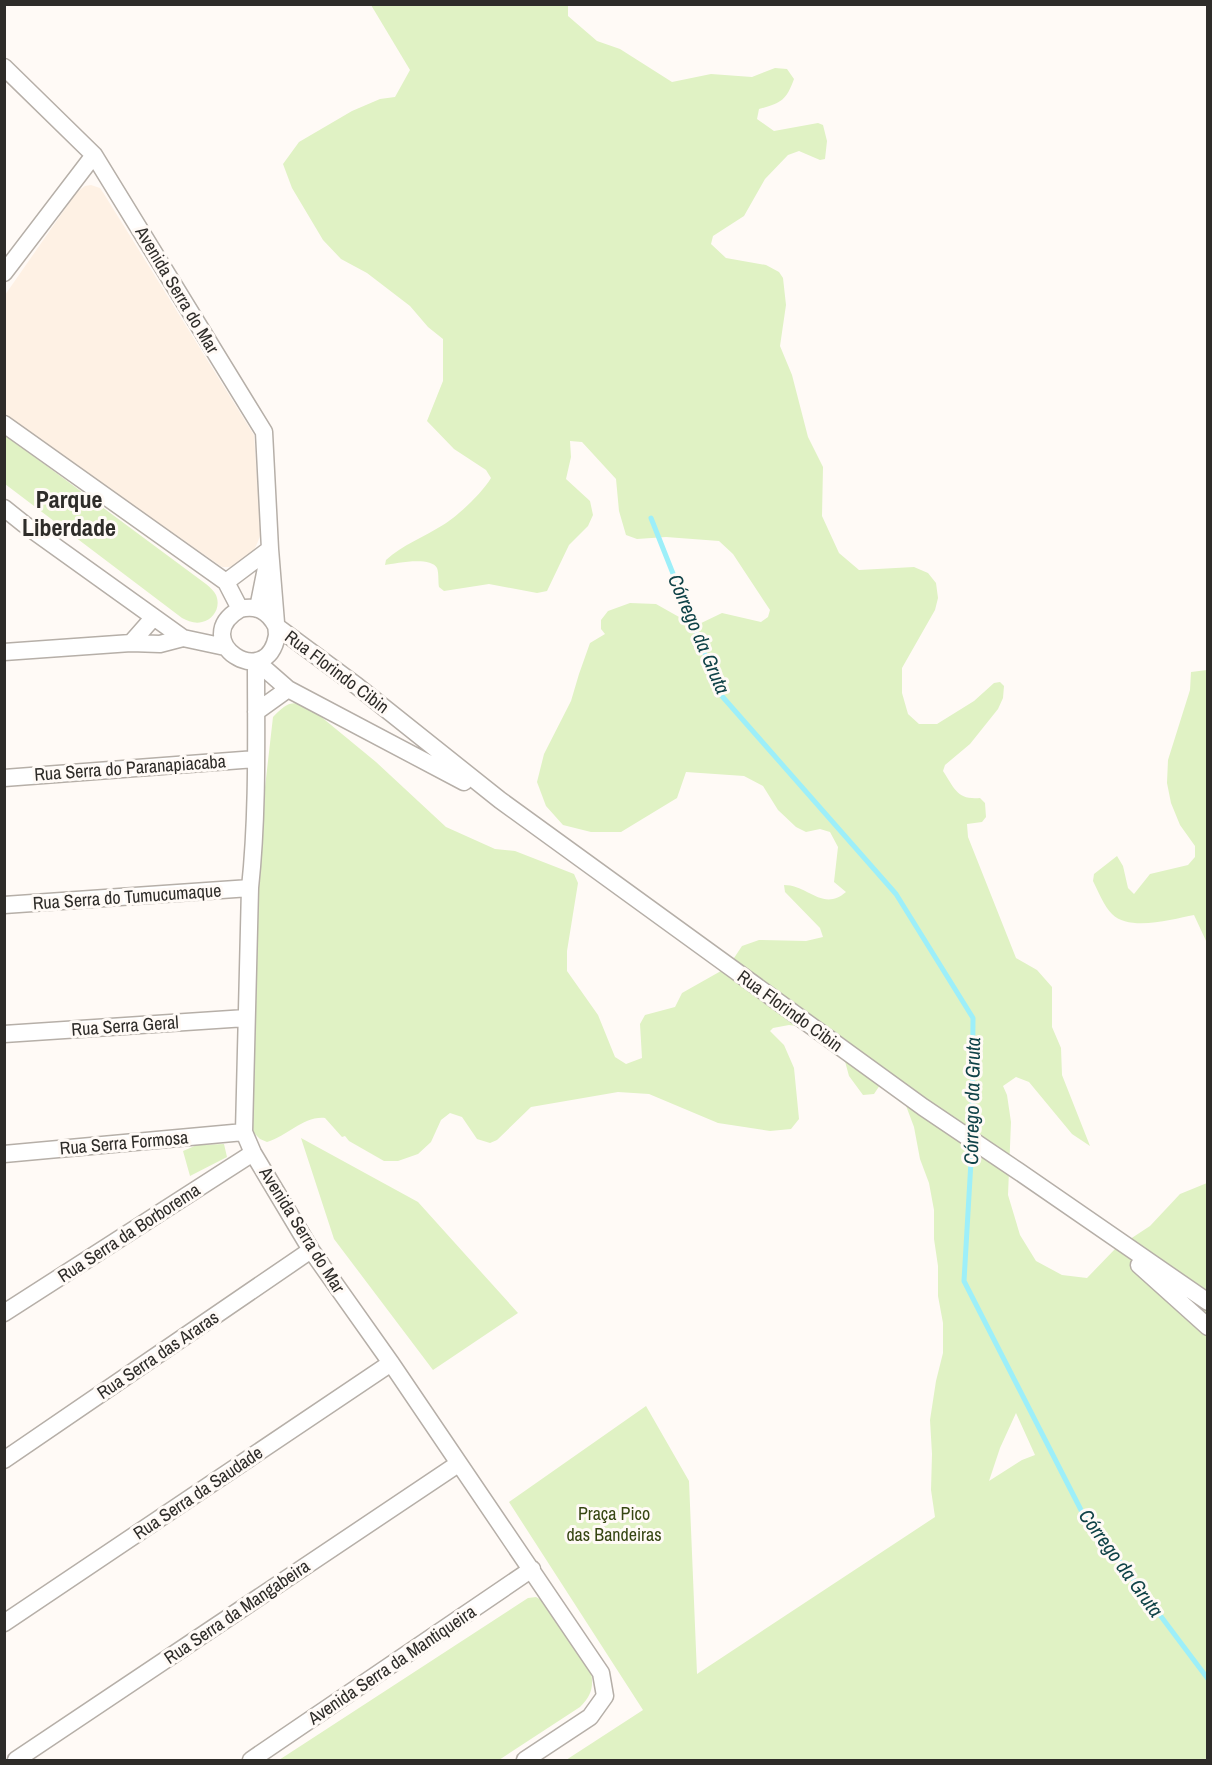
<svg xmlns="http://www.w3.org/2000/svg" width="1212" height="1765" viewBox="0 0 1212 1765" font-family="'Archivo Narrow',sans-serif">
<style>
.built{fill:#fef1e4}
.green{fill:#e0f2c4;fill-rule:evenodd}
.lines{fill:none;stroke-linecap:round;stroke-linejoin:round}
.stream{stroke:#9deff9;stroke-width:5}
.minor-casing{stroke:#b6afa8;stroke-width:19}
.minor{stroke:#fff;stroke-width:16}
.labels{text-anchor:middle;stroke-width:6;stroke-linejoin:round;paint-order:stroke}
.street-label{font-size:18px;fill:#2e2c29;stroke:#fffaf6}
.park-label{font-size:18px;fill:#364612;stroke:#fffaf6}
.water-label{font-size:20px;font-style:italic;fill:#0f4247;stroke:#fffaf6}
.district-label{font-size:24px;font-weight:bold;fill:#2e2c29;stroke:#fffaf6}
</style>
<rect width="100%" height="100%" fill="#fffaf6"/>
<path class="built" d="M 91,185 L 100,188 L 104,194 L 254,435 L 261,534 L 253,553 L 238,565 L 229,567 L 222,567 L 5,416 L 5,295 L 76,193 L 85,186 Z"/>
<path class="green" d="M 371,5 L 568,5 L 568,16 L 597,41 L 620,49 L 672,82 L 711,74 L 752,77 L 775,68 L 787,69 L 794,79 C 786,101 781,103 759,109 L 757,119 L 774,131 L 818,123 L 823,125 L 827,141 L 825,159 L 820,160 L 799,151 L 788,155 L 765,179 L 744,216 L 713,236 L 711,244 L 726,258 L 766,265 L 779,272 L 783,278 L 786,305 L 780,346 L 792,375 L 808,437 L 823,467 L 822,516 L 839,553 L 859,570 L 914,567 L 928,573 L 936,583 L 938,598 L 935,610 L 902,668 L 902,693 L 908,714 L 919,724 L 937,724 L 974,701 L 994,683 L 1000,682 L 1004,686 L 1003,698 L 998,709 L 970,744 L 945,765 L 943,771 C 955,789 957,800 980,798 L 985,803 L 986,817 L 982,822 L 967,824 L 968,837 L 1016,958 L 1037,970 L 1052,987 L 1052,1027 L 1061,1048 L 1062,1075 L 1090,1146 L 1072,1134 L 1029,1082 L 1016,1077 L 1003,1086 L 1007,1095 L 1011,1122 L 1008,1195 L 1020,1235 L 1036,1261 L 1062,1275 L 1087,1278 L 1115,1249 L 1150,1226 L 1180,1194 L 1207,1183 L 1207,1760 L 566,1760 L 643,1710 L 509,1502 L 646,1406 L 689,1481 L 697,1674 L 935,1517 L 931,1490 L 932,1454 L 930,1420 L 936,1381 L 943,1353 L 943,1323 L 938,1296 L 938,1266 L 934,1239 L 934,1210 L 929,1183 L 920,1159 L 914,1127 L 905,1103 L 884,1079 L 874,1094 L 863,1095 L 849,1076 L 843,1054 L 816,1029 L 789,1025 L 773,1028 L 770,1031 L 784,1045 L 794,1068 L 799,1119 L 791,1129 L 770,1131 L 718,1123 L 649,1094 L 618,1092 L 531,1107 L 497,1140 L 490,1143 L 477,1139 L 462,1117 L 450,1113 L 441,1120 L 431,1142 L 418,1154 L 398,1161 L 384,1161 L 349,1141 L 345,1136 L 342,1137 L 325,1118 C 303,1116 288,1136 267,1142 L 260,1139 L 252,1131 L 254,955 L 259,889 L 259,840 L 273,717 C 286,704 290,700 308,706 L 376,762 L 446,827 L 495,849 L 515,851 L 574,874 L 578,883 L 567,951 L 567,971 L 598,1015 L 615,1057 L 626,1064 L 642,1058 L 640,1024 L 645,1015 L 675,1007 L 682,993 L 728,967 L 742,946 L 759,940 L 806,941 L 823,937 L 820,928 L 785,892 L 784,885 C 808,885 823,912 846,892 L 834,882 L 838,847 L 830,832 L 820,829 L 806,832 L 796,827 L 778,810 L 763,786 L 744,776 L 686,772 L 677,798 L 621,832 L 591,832 L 563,825 L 546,806 L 537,782 L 544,754 L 571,701 L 579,674 L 590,643 L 605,634 L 601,629 L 601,620 L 608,611 L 630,603 L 656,604 L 695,626 L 722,613 L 761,622 L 768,617 L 770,610 L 733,554 L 719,541 L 666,537 L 637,539 L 626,535 L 619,511 L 616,479 L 582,442 L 570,441 L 571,457 L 566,479 L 590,501 L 593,515 L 588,526 L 569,545 L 547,591 L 537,593 L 489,584 L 444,591 L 439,587 C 438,582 439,573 437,568 C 431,556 396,563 385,565 L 386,560 C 402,545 424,537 443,525 C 458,516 482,493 491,478 L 486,470 L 454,449 L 427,421 L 443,381 L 443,339 L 428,327 L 410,306 L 367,273 L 341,259 L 323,240 L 292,188 L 283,164 L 299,142 L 352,111 L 380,99 L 395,97 L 410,70 ZM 1016,1413 L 1035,1455 L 1022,1460 L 989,1481 L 1000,1448 Z
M 5,435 L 206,584 C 210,587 214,591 216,595 C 221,607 214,619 202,622 C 195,624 188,621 182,618 L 5,484 Z
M 1207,670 L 1208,670 L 1207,943 L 1194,915 C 1173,919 1130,932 1112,914 C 1104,906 1098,891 1093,881 L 1094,874 L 1117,856 L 1123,866 L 1128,888 L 1134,894 L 1150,874 L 1188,865 L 1195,857 L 1195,846 L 1180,825 L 1171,803 L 1167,783 L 1168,760 L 1190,690 L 1191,672 Z
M 301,1138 L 418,1202 L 518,1313 L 433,1370 L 334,1239 Z
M 224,1144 L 227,1157 L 190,1176 L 183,1151 L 197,1145 Z
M 536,1597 L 543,1601 L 591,1672 C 594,1687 591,1696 580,1707 L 499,1760 L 279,1760 L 528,1598 Z"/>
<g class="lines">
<path class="stream" d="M 651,518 L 721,695 L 896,894 L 973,1018 L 972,1135
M 972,1144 L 964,1281 L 1081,1510 L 1208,1679"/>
<defs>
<path id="minor" d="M 4,67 L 94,155 L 264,432 L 270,549 L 277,635 C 267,694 187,640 240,609
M 4,273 L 94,155
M 4,424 L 226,582 L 240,609 C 257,605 268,611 276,626 L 357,686 L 500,800 L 923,1107 L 1018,1171 L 1208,1302
M 4,508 L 24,524 L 183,638 L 225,647
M 226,582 L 270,549
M 258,608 L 266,568
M 131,643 L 153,618
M 4,652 L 131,643 L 160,644 L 183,638
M 256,661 C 256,736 258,813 250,888 L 244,1132 L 253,1153 L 311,1250 L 391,1363 L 601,1673 L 605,1696 L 590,1717 L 525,1760
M 256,661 L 288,689 L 464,782
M 256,712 L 288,689
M 4,778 L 256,759
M 4,905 L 250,888
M 4,1034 L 246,1018
M 4,1154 L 244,1132
M 1139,1265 L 1208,1327
M 4,1313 L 253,1153
M 4,1460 L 311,1250
M 4,1623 L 391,1363
M 16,1760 L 458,1464
M 251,1760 L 532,1569"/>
</defs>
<use href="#minor" class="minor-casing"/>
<use href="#minor" class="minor"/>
</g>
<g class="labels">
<g class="street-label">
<text transform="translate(177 290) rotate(59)" y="6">Avenida Serra do Mar</text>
<text transform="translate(337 672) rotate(37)" y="6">Rua Florindo Cibin</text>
<text transform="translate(130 768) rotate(-4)" y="6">Rua Serra do Paranapiacaba</text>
<text transform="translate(127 897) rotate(-4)" y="6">Rua Serra do Tumucumaque</text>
<text transform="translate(790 1011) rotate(36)" y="6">Rua Florindo Cibin</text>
<text transform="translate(125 1026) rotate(-4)" y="6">Rua Serra Geral</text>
<text transform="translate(124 1143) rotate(-5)" y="6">Rua Serra Formosa</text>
<text transform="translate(302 1230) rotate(58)" y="6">Avenida Serra do Mar</text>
<text transform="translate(129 1233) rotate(-33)" y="6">Rua Serra da Borborema</text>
<text transform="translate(158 1355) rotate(-34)" y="6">Rua Serra das Araras</text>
<text transform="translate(198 1493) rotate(-34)" y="6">Rua Serra da Saudade</text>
<text transform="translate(237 1612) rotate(-34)" y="6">Rua Serra da Mangabeira</text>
<text transform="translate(392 1665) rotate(-34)" y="6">Avenida Serra da Mantiqueira</text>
</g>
<g class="park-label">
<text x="614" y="1520">Praça Pico<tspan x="614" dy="21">das Bandeiras</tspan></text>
</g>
<g class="water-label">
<text transform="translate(699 634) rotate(67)" y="7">Córrego da Gruta</text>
<text transform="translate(972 1101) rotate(-89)" y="7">Córrego da Gruta</text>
<text transform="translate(1121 1563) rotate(54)" y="7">Córrego da Gruta</text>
</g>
<g class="district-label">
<text x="69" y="508">Parque<tspan x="69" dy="28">Liberdade</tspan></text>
</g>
</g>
<rect width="1212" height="1765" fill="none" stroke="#2e2c29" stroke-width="12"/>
</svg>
